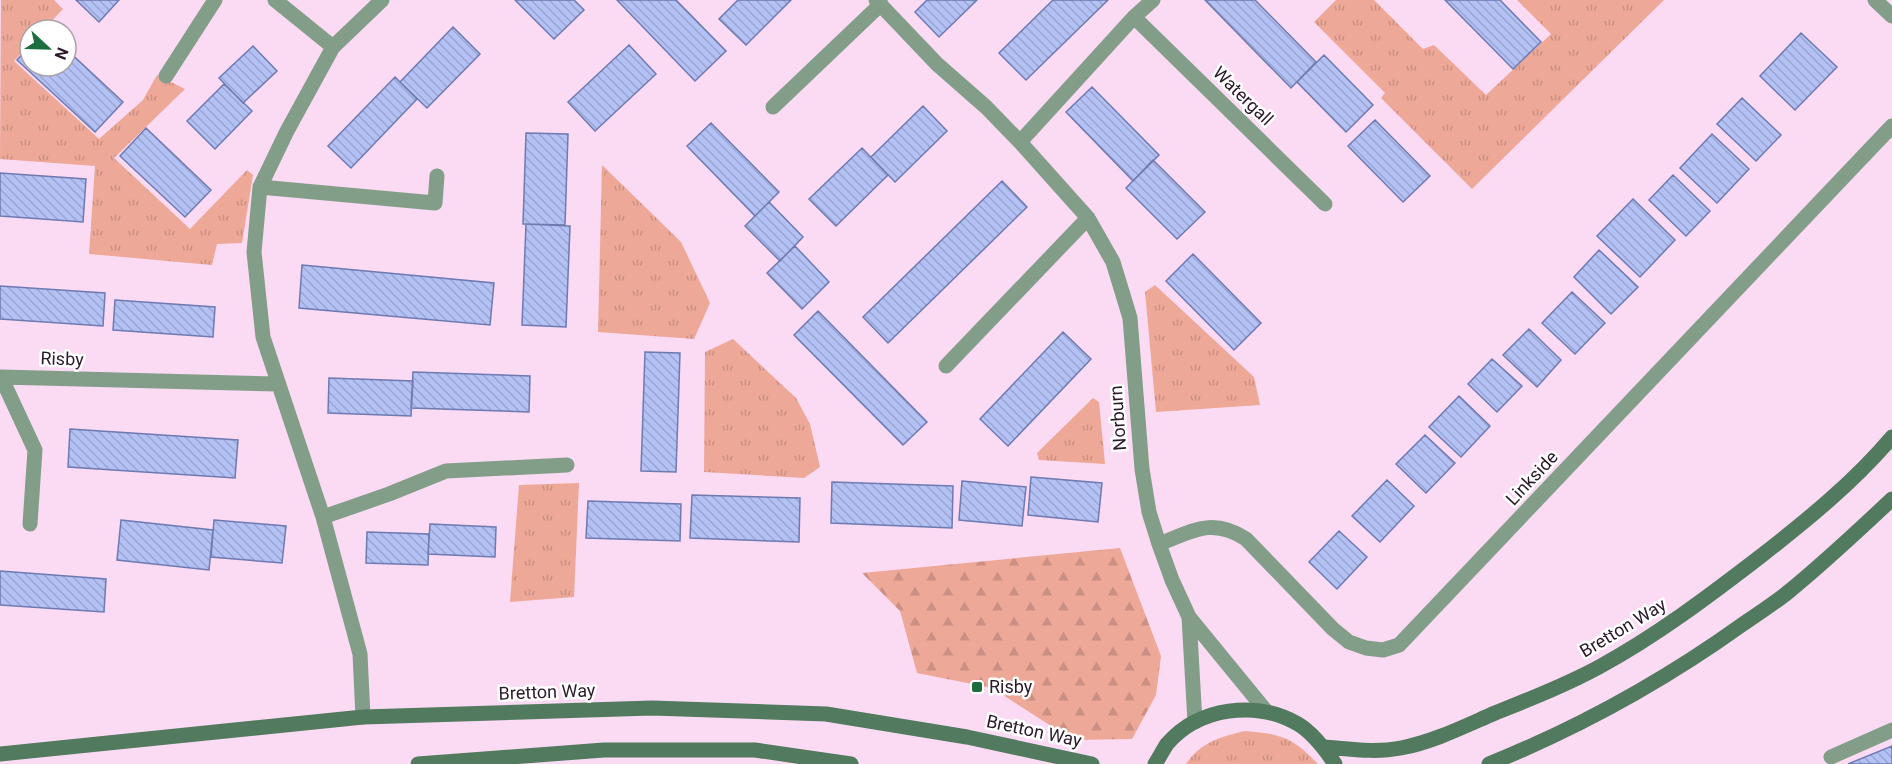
<svg xmlns="http://www.w3.org/2000/svg" width="1892" height="764" viewBox="0 0 1892 764" font-family="Roboto,sans-serif">
<style>
.grass{fill:url(#grass-tufts)}
.forest{fill:url(#forest-firs)}
.building{fill:url(#building-back-hatch);stroke:#6e7ab0;stroke-width:1.5}
.lines{fill:none;stroke-linecap:round;stroke-linejoin:round}
.lane{stroke:#829e89;stroke-width:15}
.street{stroke:#829e89;stroke-width:15}
.secondary{stroke:#517a5e;stroke-width:15}
.poi-dot{fill:#1c6e3e;stroke:#fff;stroke-width:2}
.labels{text-anchor:middle;stroke-width:5;stroke-linejoin:round;paint-order:stroke}
.street-label{font-size:18px;fill:#2c1929;stroke:#fff}
.poi-label{font-size:18px;fill:#2c1929;stroke:#fff;text-anchor:start}
</style>
<defs>
<pattern id="grass-tufts" width="24" height="20" patternUnits="userSpaceOnUse" patternTransform="scale(1.5)"><rect width="24" height="20" fill="#eda898"/><path d="M3 7l-1-3M5 7V3M7 7l1-3M15 17l-1-3M17 17v-4M19 17l1-3" fill="none" stroke="#cb9083"/></pattern>
<pattern id="forest-firs" width="22" height="20" patternUnits="userSpaceOnUse" patternTransform="scale(1.5)"><rect width="22" height="20" fill="#eda898"/><path d="M5 1l3.5 6h-7zM16 11l3.5 6h-7z" fill="#cb9083"/></pattern>
<pattern id="building-back-hatch" width="6" height="6" patternUnits="userSpaceOnUse" patternTransform="scale(1.5)"><rect width="6" height="6" fill="#b3c1f5"/><path d="M-1 5l2 2M0 0l6 6M5-1l2 2" fill="none" stroke="#9aa5d2"/></pattern>
</defs>
<rect width="100%" height="100%" fill="#fbdaf4"/>
<path class="grass" d="M 1,0 L 54,0 L 63,9 L 43,30 L 30,30 L 30,44 L 14,61 L 99,139 L 143,100 L 157,75 L 185,89 L 114,158 L 190,229 L 247,170 L 253,175 L 242,243 L 217,244 L 212,265 L 89,254 L 95,166 L 0,159 Z
M 1336,0 L 1374,0 L 1423,49 L 1434,45 L 1486,95 L 1551,34 L 1517,0 L 1664,0 L 1472,189 L 1381,98 L 1385,93 L 1314,22 Z
M 602,165 L 681,242 L 710,303 L 694,339 L 598,332 Z
M 1155,285 L 1254,377 L 1260,405 L 1156,412 L 1145,292 Z
M 733,339 L 796,398 L 810,424 L 820,467 L 804,478 L 704,472 L 705,352 Z
M 1093,398 L 1099,402 L 1105,464 L 1039,460 L 1037,453 Z
M 579,483 L 574,597 L 510,602 L 519,485 Z
M 1245,731 C 1282,734 1292,737 1318,764 L 1186,764 C 1201,742 1220,737 1245,731 Z"/>
<path class="forest" d="M 1120,548 L 1161,656 L 1156,695 L 1132,739 L 1073,740 L 992,688 L 917,673 L 900,611 L 862,573 Z"/>
<path class="building" d="M 76,0 L 119,0 L 99,22 Z
M 515,0 L 574,0 L 584,10 L 554,39 Z
M 617,0 L 676,0 L 726,51 L 695,81 Z
M 738,0 L 791,0 L 746,45 L 719,19 Z
M 927,0 L 977,0 L 939,37 L 915,12 Z
M 1053,0 L 1108,0 L 1026,80 L 999,53 Z
M 1205,0 L 1255,0 L 1316,62 L 1291,88 Z
M 1445,0 L 1500,0 L 1541,42 L 1513,69 Z
M 453,27 L 480,54 L 427,108 L 400,82 Z
M 1801,33 L 1837,67 L 1795,110 L 1760,76 Z
M 629,45 L 656,74 L 595,131 L 568,102 Z
M 30,46 L 30,66 L 66,66 L 66,49 L 123,102 L 95,132 L 17,60 Z
M 253,46 L 277,71 L 243,103 L 219,78 Z
M 1324,55 L 1373,105 L 1346,132 L 1297,82 Z
M 395,77 L 417,99 L 351,168 L 328,146 Z
M 224,84 L 252,111 L 215,149 L 187,121 Z
M 1092,87 L 1159,155 L 1133,181 L 1066,112 Z
M 1742,98 L 1781,135 L 1756,161 L 1717,124 Z
M 923,106 L 947,131 L 895,182 L 871,157 Z
M 1375,120 L 1430,176 L 1403,202 L 1348,146 Z
M 711,123 L 779,192 L 755,216 L 687,146 Z
M 146,128 L 211,190 L 185,217 L 120,156 Z
M 526,133 L 568,134 L 565,225 L 523,224 Z
M 1712,134 L 1749,169 L 1717,203 L 1680,168 Z
M 862,148 L 888,175 L 836,226 L 809,199 Z
M 1153,160 L 1205,212 L 1177,239 L 1126,188 Z
M 0,173 L 86,179 L 83,222 L 0,216 Z
M 1673,175 L 1710,211 L 1686,236 L 1649,200 Z
M 1002,181 L 1027,207 L 888,343 L 863,317 Z
M 1633,199 L 1675,240 L 1640,277 L 1597,236 Z
M 769,202 L 803,237 L 780,261 L 745,226 Z
M 526,224 L 570,226 L 566,327 L 522,325 Z
M 795,246 L 829,282 L 802,309 L 767,273 Z
M 1599,250 L 1638,287 L 1611,314 L 1574,277 Z
M 1193,254 L 1261,323 L 1234,350 L 1166,281 Z
M 302,265 L 494,283 L 490,325 L 299,308 Z
M 0,286 L 105,293 L 103,326 L 0,319 Z
M 1572,292 L 1605,323 L 1575,354 L 1542,323 Z
M 115,300 L 215,307 L 213,337 L 113,330 Z
M 818,311 L 927,422 L 903,445 L 794,335 Z
M 1529,329 L 1561,360 L 1537,387 L 1503,355 Z
M 1063,332 L 1091,359 L 1008,446 L 980,419 Z
M 645,352 L 680,353 L 676,472 L 641,471 Z
M 1492,359 L 1522,386 L 1497,412 L 1468,384 Z
M 413,372 L 530,376 L 529,412 L 411,408 Z
M 329,378 L 413,381 L 411,416 L 328,413 Z
M 1459,396 L 1490,426 L 1461,457 L 1429,427 Z
M 70,429 L 238,440 L 235,478 L 68,467 Z
M 1425,435 L 1455,463 L 1426,493 L 1396,464 Z
M 1031,477 L 1102,483 L 1098,522 L 1028,515 Z
M 1387,480 L 1414,506 L 1380,542 L 1352,516 Z
M 962,481 L 1026,487 L 1022,526 L 959,520 Z
M 832,482 L 953,486 L 952,528 L 831,523 Z
M 692,495 L 800,498 L 799,542 L 690,538 Z
M 588,501 L 681,504 L 680,541 L 586,538 Z
M 121,520 L 213,530 L 209,570 L 117,560 Z
M 214,520 L 286,526 L 282,563 L 211,557 Z
M 430,524 L 496,527 L 495,557 L 428,554 Z
M 1339,531 L 1367,557 L 1337,589 L 1309,562 Z
M 367,532 L 429,534 L 428,565 L 366,563 Z
M 0,571 L 106,579 L 104,612 L 0,605 Z
M 1892,746 L 1892,764 L 1848,764 Z"/>
<g class="lines">
<path class="lane" d="M 166,76 L 215,0
M 1831,757 L 1892,730"/>
<path class="street" d="M 275,0 L 333,47
M 876,0 L 937,64 L 986,107 L 1020,142 L 1088,218 L 1113,262 L 1130,318 L 1142,469 L 1149,512 L 1159,544 L 1172,580 L 1189,617 L 1266,711
M 1875,0 L 1892,16
M 1134,17 L 1325,204
M 773,107 L 881,4
M 1020,142 L 1134,17 L 1153,0
M 260,187 L 435,203 L 437,176
M 946,366 L 1088,218
M 323,517 L 389,494 L 446,471 L 567,465
M 30,524 L 35,450 L 1,377 L 277,384
M 1159,544 C 1193,531 1212,517 1246,539 L 1333,629 L 1349,642 L 1366,648 L 1383,650 L 1399,645 L 1892,126
M 1189,617 L 1195,722
M 363,717 L 360,654 L 323,517 L 263,337 L 254,252 L 260,187 L 287,131 L 333,47 L 382,0"/>
<path class="secondary" d="M 1324,747 C 1350,749 1375,753 1401,748 C 1433,742 1465,726 1495,713 C 1530,699 1566,685 1599,667 C 1656,636 1709,596 1761,556 C 1807,520 1854,482 1892,437
M 0,754 L 363,717 L 652,708 L 826,714 L 967,737 L 1092,764
M 418,764 L 604,750 L 755,750 L 851,764
M 1155,764 C 1159,758 1163,750 1167,744 C 1199,707 1256,700 1298,724 C 1313,733 1325,749 1335,764
M 1489,764 C 1578,728 1665,680 1743,624 C 1758,614 1773,604 1787,593 C 1824,563 1858,531 1892,499"/>
</g>
<rect class="poi-dot" x="971" y="681" width="12" height="12" rx="3"/>
<g class="labels">
<g class="street-label">
<text transform="translate(1243 96) rotate(44)" y="6">Watergall</text>
<text transform="translate(62 359) rotate(2)" y="6">Risby</text>
<text transform="translate(1118 418) rotate(-94)" y="6">Norburn</text>
<text transform="translate(1532 478) rotate(-47)" y="6">Linkside</text>
<text transform="translate(1623 628) rotate(-31)" y="6">Bretton Way</text>
<text transform="translate(547 692) rotate(-2)" y="6">Bretton Way</text>
<text transform="translate(1034 731) rotate(12)" y="6">Bretton Way</text>
</g>
<g class="poi-label">
<text x="989" y="693">Risby</text>
</g>
</g>
<g transform="translate(48 48) rotate(112)"><circle r="28" fill="#ffffff" stroke="#aba3a9" stroke-width="1.5"/>
<path d="M0-4.5L10 22L0 15L-10 22Z" fill="#1c6e3e"/>
<text y="-9" font-size="16" font-weight="bold" text-anchor="middle" fill="#2c1929">N</text>
</g>
</svg>
